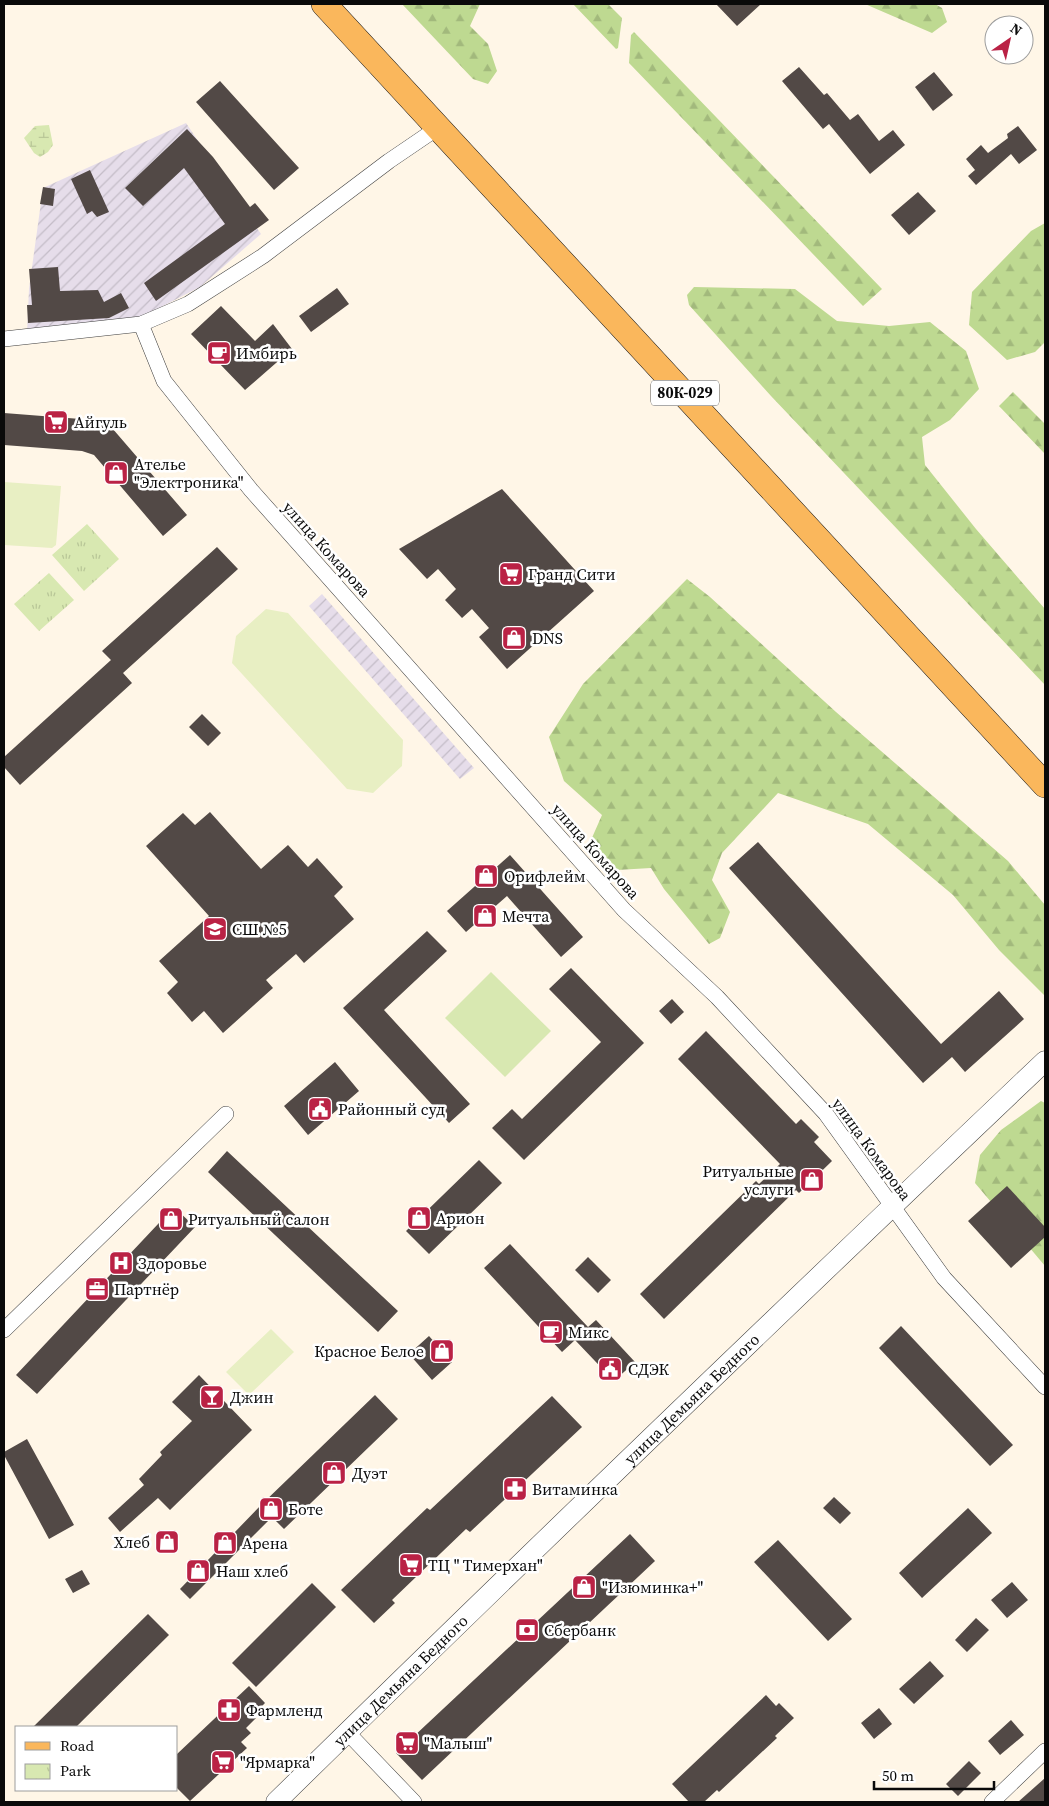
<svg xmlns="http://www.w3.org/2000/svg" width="1049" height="1806" viewBox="0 0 1049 1806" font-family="'Source Serif 4',serif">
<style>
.industrial{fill:url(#industrial-furrows)}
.grass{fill:#d8e8b1}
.forest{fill:url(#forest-firs)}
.wetland{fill:url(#wetland-marsh)}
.park{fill:url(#park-tufts)}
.pitch{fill:#e8efc3}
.building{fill:#524946}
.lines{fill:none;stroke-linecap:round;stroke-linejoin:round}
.minor-casing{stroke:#3d3d3d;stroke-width:16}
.tertiary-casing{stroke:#3d3d3d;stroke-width:21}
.primary-casing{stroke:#1b1b1b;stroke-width:26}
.minor{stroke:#fff;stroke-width:15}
.tertiary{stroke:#fff;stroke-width:20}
.primary{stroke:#fab75c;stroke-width:25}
.labels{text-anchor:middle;stroke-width:5;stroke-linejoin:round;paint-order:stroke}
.shield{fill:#fff;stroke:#545454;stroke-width:1}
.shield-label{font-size:15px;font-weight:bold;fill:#0a0a0a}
.poi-label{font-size:16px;fill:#0a0a0a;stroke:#fff;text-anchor:start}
.street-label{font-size:16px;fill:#0a0a0a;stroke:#fff}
</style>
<defs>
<pattern id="industrial-furrows" width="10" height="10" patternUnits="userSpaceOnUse" patternTransform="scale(1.25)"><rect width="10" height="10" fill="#e6ddea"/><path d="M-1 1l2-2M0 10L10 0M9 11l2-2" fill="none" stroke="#c4bcc7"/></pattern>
<pattern id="forest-firs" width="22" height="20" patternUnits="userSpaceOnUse" patternTransform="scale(1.25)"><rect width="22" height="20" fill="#bed991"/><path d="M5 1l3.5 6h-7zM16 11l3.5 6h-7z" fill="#a2b97c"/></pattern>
<pattern id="wetland-marsh" width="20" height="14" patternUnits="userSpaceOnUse" patternTransform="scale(1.25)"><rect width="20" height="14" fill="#d8e8b1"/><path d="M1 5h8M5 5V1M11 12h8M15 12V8" fill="none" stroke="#b8c697"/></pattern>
<pattern id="park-tufts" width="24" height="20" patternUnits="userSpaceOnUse" patternTransform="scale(1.25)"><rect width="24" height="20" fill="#d8e8b1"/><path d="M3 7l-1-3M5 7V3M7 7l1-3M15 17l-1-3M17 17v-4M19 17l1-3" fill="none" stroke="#b8c697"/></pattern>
</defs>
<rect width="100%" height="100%" fill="#fff6e7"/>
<path class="industrial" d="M 186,123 L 261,234 L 200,287 L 128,324 L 27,333 L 29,289 L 43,188 Z
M 322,594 L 474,768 L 460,779 L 309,606 Z"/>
<path class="grass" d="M 491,972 L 551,1031 L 505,1077 L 445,1018 Z"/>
<path class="forest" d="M 402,4 L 480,4 L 470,26 L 488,44 L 497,71 L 488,84 L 473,79 Z
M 573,4 L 608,4 L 622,18 L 618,48 L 616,49 Z
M 865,4 L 935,4 L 942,8 L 947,22 L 932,33 Z
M 634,32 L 882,289 L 863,306 L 629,63 L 631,35 Z
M 1045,223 L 1045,342 L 1035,352 L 1007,360 L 969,325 L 972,292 L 1031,231 Z
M 694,287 L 795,289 L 837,321 L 889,326 L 930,322 L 966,351 L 979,389 L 950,420 L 922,437 L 925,465 L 976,529 L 1045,609 L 1045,685 L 771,396 L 689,305 L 687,295 Z
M 1013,392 L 1045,424 L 1045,454 L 999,406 Z
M 687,579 L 710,597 L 836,712 L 1008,861 L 1045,905 L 1045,996 L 999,950 L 953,895 L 868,824 L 778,793 L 722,853 L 712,880 L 730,912 L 720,938 L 709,944 L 664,889 L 651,868 L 617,870 L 591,840 L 602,815 L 564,781 L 549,737 L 583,684 Z
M 1041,1101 L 1045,1103 L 1045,1266 L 975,1183 L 980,1155 L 1001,1130 Z"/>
<path class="wetland" d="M 49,125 L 53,145 L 48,152 L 40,157 L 34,153 L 24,138 L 35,126 Z"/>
<path class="park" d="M 87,524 L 119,559 L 84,591 L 52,555 Z
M 49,573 L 74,600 L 39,631 L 14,604 Z"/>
<path class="pitch" d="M 4,482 L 61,486 L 56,545 L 52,548 L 4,545 Z
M 266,609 L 288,613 L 403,740 L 402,766 L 373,793 L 347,789 L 232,663 L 236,636 Z
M 271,1329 L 294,1352 L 249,1395 L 226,1372 Z"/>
<path class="building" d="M 716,4 L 761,4 L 737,26 Z
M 799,67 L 824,95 L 827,93 L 850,120 L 858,114 L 879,141 L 893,130 L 905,145 L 870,174 L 829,124 L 823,129 L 782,81 Z
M 934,72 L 953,95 L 933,111 L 915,87 Z
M 220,81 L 299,168 L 274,190 L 196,102 Z
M 1018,126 L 1037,150 L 1019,164 L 1011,154 L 976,185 L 968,176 L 975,170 L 966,159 L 981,145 L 988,153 L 1008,138 L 1007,134 Z
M 187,129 L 213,157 L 250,207 L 255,203 L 269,220 L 156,301 L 144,283 L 225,224 L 184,168 L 143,206 L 125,188 Z
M 90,170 L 109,212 L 97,217 L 92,211 L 87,214 L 71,179 Z
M 43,187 L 55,189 L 53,206 L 40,204 Z
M 918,192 L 936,211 L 909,235 L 891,215 Z
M 58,267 L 60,291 L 98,290 L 104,302 L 121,293 L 129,308 L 109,318 L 28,323 L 27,305 L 32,305 L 29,269 Z
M 337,288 L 349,304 L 311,332 L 299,316 Z
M 221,306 L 255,341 L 273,324 L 292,349 L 245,390 L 191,334 Z
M 4,413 L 106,421 L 187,515 L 163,536 L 94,455 L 82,451 L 4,445 Z
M 502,489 L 594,591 L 507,669 L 479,637 L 489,628 L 472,609 L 462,618 L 445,600 L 456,589 L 438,569 L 427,579 L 399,549 Z
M 217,547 L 238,569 L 123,673 L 132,683 L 20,785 L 4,767 L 4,757 L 111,660 L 102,651 Z
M 202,714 L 221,733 L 208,746 L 189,727 Z
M 210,812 L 261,869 L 288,845 L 308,867 L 317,858 L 343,887 L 334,896 L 354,919 L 304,963 L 296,954 L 266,980 L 273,988 L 223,1033 L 204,1011 L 192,1022 L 167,993 L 178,982 L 159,961 L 209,916 L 146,846 L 183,813 L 195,825 Z
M 758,842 L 941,1044 L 999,991 L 1024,1019 L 965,1072 L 952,1057 L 923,1083 L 729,868 Z
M 510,855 L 583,937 L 561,957 L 507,896 L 466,932 L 447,911 Z
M 427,931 L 447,951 L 384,1010 L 470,1104 L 449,1123 L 343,1008 Z
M 571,968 L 644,1043 L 524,1160 L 492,1128 L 512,1109 L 522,1119 L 601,1042 L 549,989 Z
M 672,999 L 684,1012 L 671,1024 L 659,1011 Z
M 706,1031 L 796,1124 L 801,1119 L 819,1137 L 814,1142 L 832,1161 L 799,1193 L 796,1190 L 664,1319 L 640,1294 L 756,1181 L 759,1184 L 780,1164 L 678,1059 Z
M 335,1062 L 359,1091 L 308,1135 L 284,1106 Z
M 227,1151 L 398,1311 L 378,1332 L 208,1172 Z
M 479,1160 L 502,1183 L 429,1254 L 406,1231 Z
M 1007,1186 L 1045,1227 L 1045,1237 L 1011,1268 L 968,1221 Z
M 174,1207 L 195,1227 L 37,1394 L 16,1375 Z
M 510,1244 L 588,1327 L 596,1320 L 635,1362 L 614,1381 L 575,1340 L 562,1352 L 484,1268 Z
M 588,1257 L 611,1280 L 598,1293 L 575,1270 Z
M 901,1326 L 1013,1445 L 990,1466 L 879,1348 Z
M 429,1336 L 452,1362 L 432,1380 L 409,1354 Z
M 199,1375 L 252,1430 L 170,1510 L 158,1498 L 120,1532 L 108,1518 L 144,1485 L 139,1479 L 162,1455 L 160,1452 L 192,1421 L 172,1402 Z
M 375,1395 L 398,1419 L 284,1529 L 272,1517 L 190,1599 L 180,1589 L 261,1505 Z
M 552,1396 L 582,1427 L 470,1532 L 466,1529 L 392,1600 L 395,1603 L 374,1623 L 341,1590 L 427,1508 L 430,1510 Z
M 27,1439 L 74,1525 L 49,1539 L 4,1455 L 4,1452 Z
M 834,1497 L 851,1513 L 840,1524 L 823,1508 Z
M 968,1508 L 992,1533 L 922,1598 L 899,1573 Z
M 630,1534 L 655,1561 L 422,1780 L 396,1753 Z
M 778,1540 L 852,1619 L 828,1641 L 754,1562 Z
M 82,1570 L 90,1584 L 73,1593 L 65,1579 Z
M 1012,1582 L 1028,1600 L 1007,1618 L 991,1600 Z
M 312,1583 L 336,1607 L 256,1687 L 232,1663 Z
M 148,1614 L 169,1635 L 76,1727 L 33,1727 Z
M 976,1618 L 989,1630 L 967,1652 L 955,1640 Z
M 930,1661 L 944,1676 L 914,1704 L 899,1689 Z
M 249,1686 L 265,1703 L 253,1715 L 256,1718 L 246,1728 L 251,1733 L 241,1742 L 247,1748 L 190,1801 L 176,1787 L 176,1755 Z
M 766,1695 L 776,1706 L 779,1703 L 794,1718 L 775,1736 L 777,1738 L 719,1792 L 717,1790 L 704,1802 L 689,1802 L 672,1784 Z
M 879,1708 L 892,1724 L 874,1739 L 861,1723 Z
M 1011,1720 L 1024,1735 L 1000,1755 L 988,1741 Z
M 969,1761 L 981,1773 L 958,1796 L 946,1784 Z
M 1045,1778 L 1045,1802 L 1018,1802 Z"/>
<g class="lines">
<defs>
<path id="minor" d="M 141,324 L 164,381 L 251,490 L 624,910 L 717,997 L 826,1114 L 944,1278 L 1045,1387
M 4,339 L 141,324 L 188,304 L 263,256 L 389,161 L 439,127
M 4,1330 L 226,1114
M 347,1732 L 414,1802
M 992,1802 L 1045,1751"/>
<g id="tertiary">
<path id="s1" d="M 276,1802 C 530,1553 787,1306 1045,1061"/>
</g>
<path id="primary" d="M 324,4 L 1045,785"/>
</defs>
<use href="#minor" class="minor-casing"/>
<use href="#tertiary" class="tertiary-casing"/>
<use href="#primary" class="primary-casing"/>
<use href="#minor" class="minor"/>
<use href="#tertiary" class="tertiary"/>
<use href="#primary" class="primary"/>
</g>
<defs>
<symbol id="cafe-square" viewBox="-11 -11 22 22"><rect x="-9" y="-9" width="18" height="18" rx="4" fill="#ba2245" stroke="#fff"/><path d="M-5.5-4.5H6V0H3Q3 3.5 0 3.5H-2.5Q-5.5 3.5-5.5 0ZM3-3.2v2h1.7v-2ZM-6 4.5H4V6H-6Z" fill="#fff"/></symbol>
<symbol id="supermarket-square" viewBox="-11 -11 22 22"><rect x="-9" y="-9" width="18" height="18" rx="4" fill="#ba2245" stroke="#fff"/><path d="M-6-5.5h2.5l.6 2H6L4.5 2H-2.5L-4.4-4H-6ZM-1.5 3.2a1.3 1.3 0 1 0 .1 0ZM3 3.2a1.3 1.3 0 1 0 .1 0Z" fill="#fff"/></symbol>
<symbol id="shop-square" viewBox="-11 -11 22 22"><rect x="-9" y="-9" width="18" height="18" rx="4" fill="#ba2245" stroke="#fff"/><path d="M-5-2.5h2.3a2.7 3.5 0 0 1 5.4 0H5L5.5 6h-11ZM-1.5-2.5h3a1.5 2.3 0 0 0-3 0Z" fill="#fff"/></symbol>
<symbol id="school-square" viewBox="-11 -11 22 22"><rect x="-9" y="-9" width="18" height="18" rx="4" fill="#ba2245" stroke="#fff"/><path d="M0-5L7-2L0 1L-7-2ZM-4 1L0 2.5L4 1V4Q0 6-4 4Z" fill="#fff"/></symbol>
<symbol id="civic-square" viewBox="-11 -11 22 22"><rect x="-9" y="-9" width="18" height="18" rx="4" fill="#ba2245" stroke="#fff"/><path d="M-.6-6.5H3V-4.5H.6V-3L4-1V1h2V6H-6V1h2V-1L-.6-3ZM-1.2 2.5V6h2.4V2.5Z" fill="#fff"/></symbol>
<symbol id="hospital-square" viewBox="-11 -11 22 22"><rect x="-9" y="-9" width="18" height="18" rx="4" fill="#ba2245" stroke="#fff"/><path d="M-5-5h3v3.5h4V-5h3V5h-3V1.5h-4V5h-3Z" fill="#fff"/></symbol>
<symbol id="office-square" viewBox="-11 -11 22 22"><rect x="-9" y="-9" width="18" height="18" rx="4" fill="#ba2245" stroke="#fff"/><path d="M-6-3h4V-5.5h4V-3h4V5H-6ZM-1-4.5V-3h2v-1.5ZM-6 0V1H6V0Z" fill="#fff"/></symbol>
<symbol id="bar-square" viewBox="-11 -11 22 22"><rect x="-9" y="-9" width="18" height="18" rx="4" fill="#ba2245" stroke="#fff"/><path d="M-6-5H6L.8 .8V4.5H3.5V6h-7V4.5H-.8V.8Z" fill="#fff"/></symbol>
<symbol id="pharmacy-square" viewBox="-11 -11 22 22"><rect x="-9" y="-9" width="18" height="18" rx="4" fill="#ba2245" stroke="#fff"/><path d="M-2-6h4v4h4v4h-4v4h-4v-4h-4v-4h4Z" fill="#fff"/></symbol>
<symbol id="bank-square" viewBox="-11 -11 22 22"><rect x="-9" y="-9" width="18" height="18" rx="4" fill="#ba2245" stroke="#fff"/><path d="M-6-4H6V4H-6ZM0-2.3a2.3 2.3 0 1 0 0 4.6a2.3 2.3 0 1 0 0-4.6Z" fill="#fff"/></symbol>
</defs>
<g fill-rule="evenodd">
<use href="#cafe-square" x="205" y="339" width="28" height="28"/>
<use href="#supermarket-square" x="42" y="408" width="28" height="28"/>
<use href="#shop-square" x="102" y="459" width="28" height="28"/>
<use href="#supermarket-square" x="497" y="560" width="28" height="28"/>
<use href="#shop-square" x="500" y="624" width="28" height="28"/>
<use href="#shop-square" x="472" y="862" width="28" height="28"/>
<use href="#shop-square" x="471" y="902" width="28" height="28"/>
<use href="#school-square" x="201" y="915" width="28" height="28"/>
<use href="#civic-square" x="306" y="1095" width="28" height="28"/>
<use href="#shop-square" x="798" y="1166" width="28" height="28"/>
<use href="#shop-square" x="405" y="1204" width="28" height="28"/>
<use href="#shop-square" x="157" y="1205" width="28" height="28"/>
<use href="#hospital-square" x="107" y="1249" width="28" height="28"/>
<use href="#office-square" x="83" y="1275" width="28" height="28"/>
<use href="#cafe-square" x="537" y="1318" width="28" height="28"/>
<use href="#shop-square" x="428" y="1337" width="28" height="28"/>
<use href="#civic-square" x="596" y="1355" width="28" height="28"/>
<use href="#bar-square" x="198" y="1383" width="28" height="28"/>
<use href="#shop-square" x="320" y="1459" width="28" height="28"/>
<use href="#pharmacy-square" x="501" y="1475" width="28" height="28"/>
<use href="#shop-square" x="257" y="1495" width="28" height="28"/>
<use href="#shop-square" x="153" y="1528" width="28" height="28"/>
<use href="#shop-square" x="211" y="1529" width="28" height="28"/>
<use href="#supermarket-square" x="397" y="1551" width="28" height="28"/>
<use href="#shop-square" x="184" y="1557" width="28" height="28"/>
<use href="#shop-square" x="570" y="1573" width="28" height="28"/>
<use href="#bank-square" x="513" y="1616" width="28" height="28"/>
<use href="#pharmacy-square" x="215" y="1696" width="28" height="28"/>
<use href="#supermarket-square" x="393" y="1729" width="28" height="28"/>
<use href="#supermarket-square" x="209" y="1748" width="28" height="28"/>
</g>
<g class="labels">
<rect class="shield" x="651" y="380.5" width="68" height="25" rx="4"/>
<g class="shield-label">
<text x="685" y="398">80К-029</text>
</g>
<g class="poi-label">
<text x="236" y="359">Имбирь</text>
<text x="74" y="428">Айгуль</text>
<text x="134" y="470">Ателье<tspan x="134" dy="18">"Электроника"</tspan></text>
<text x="528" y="580">Гранд Сити</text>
<text x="532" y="644">DNS</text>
<text x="504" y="882">Орифлейм</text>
<text x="502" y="922">Мечта</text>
<text x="232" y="935">СШ №5</text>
<text x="338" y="1115">Районный суд</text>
<text x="794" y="1177" text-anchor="end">Ритуальные<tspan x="794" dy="18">услуги</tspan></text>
<text x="436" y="1224">Арион</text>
<text x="188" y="1225">Ритуальный салон</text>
<text x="138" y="1269">Здоровье</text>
<text x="114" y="1295">Партнёр</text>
<text x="568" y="1338">Микс</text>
<text x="424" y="1357" text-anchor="end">Красное Белое</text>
<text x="628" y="1375">СДЭК</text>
<text x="230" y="1403">Джин</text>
<text x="352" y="1479">Дуэт</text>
<text x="532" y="1495">Витаминка</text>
<text x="288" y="1515">Боте</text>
<text x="150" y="1548" text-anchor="end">Хлеб</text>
<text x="242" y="1549">Арена</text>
<text x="428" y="1571">ТЦ " Тимерхан"</text>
<text x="216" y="1577">Наш хлеб</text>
<text x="602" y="1593">"Изюминка+"</text>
<text x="544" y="1636">Сбербанк</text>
<text x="246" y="1716">Фармленд</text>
<text x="424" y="1749">"Малыш"</text>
<text x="240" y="1768">"Ярмарка"</text>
</g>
<g class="street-label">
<text transform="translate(327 549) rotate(48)" y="6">улица Комарова</text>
<text transform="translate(596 851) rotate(48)" y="6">улица Комарова</text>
<text transform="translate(872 1149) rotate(54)" y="6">улица Комарова</text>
<text dy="6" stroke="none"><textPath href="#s1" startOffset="579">улица Демьяна Бедного</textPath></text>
<text dy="6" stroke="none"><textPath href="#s1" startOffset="174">улица Демьяна Бедного</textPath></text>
</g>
</g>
<rect width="1049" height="1806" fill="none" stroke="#0a0a0a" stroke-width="10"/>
<rect x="15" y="1726" width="162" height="65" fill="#ffffff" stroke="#9d9d9d"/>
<rect x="25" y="1742" width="25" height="8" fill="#fab75c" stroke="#9d9d9d"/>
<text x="60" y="1751" font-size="15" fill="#0a0a0a">Road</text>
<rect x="25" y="1764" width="25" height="15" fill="url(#park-tufts)" stroke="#9d9d9d"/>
<text x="60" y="1776" font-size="15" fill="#0a0a0a">Park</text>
<g transform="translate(1009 40) rotate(34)"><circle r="24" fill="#ffffff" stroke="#9d9d9d"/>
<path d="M0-4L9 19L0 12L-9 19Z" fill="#ba2245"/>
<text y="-8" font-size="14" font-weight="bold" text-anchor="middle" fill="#0a0a0a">N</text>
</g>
<path d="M874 1781v8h120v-8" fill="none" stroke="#0a0a0a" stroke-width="2.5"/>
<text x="882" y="1781" font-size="15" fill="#0a0a0a" stroke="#ffffff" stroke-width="4" paint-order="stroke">50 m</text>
</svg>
